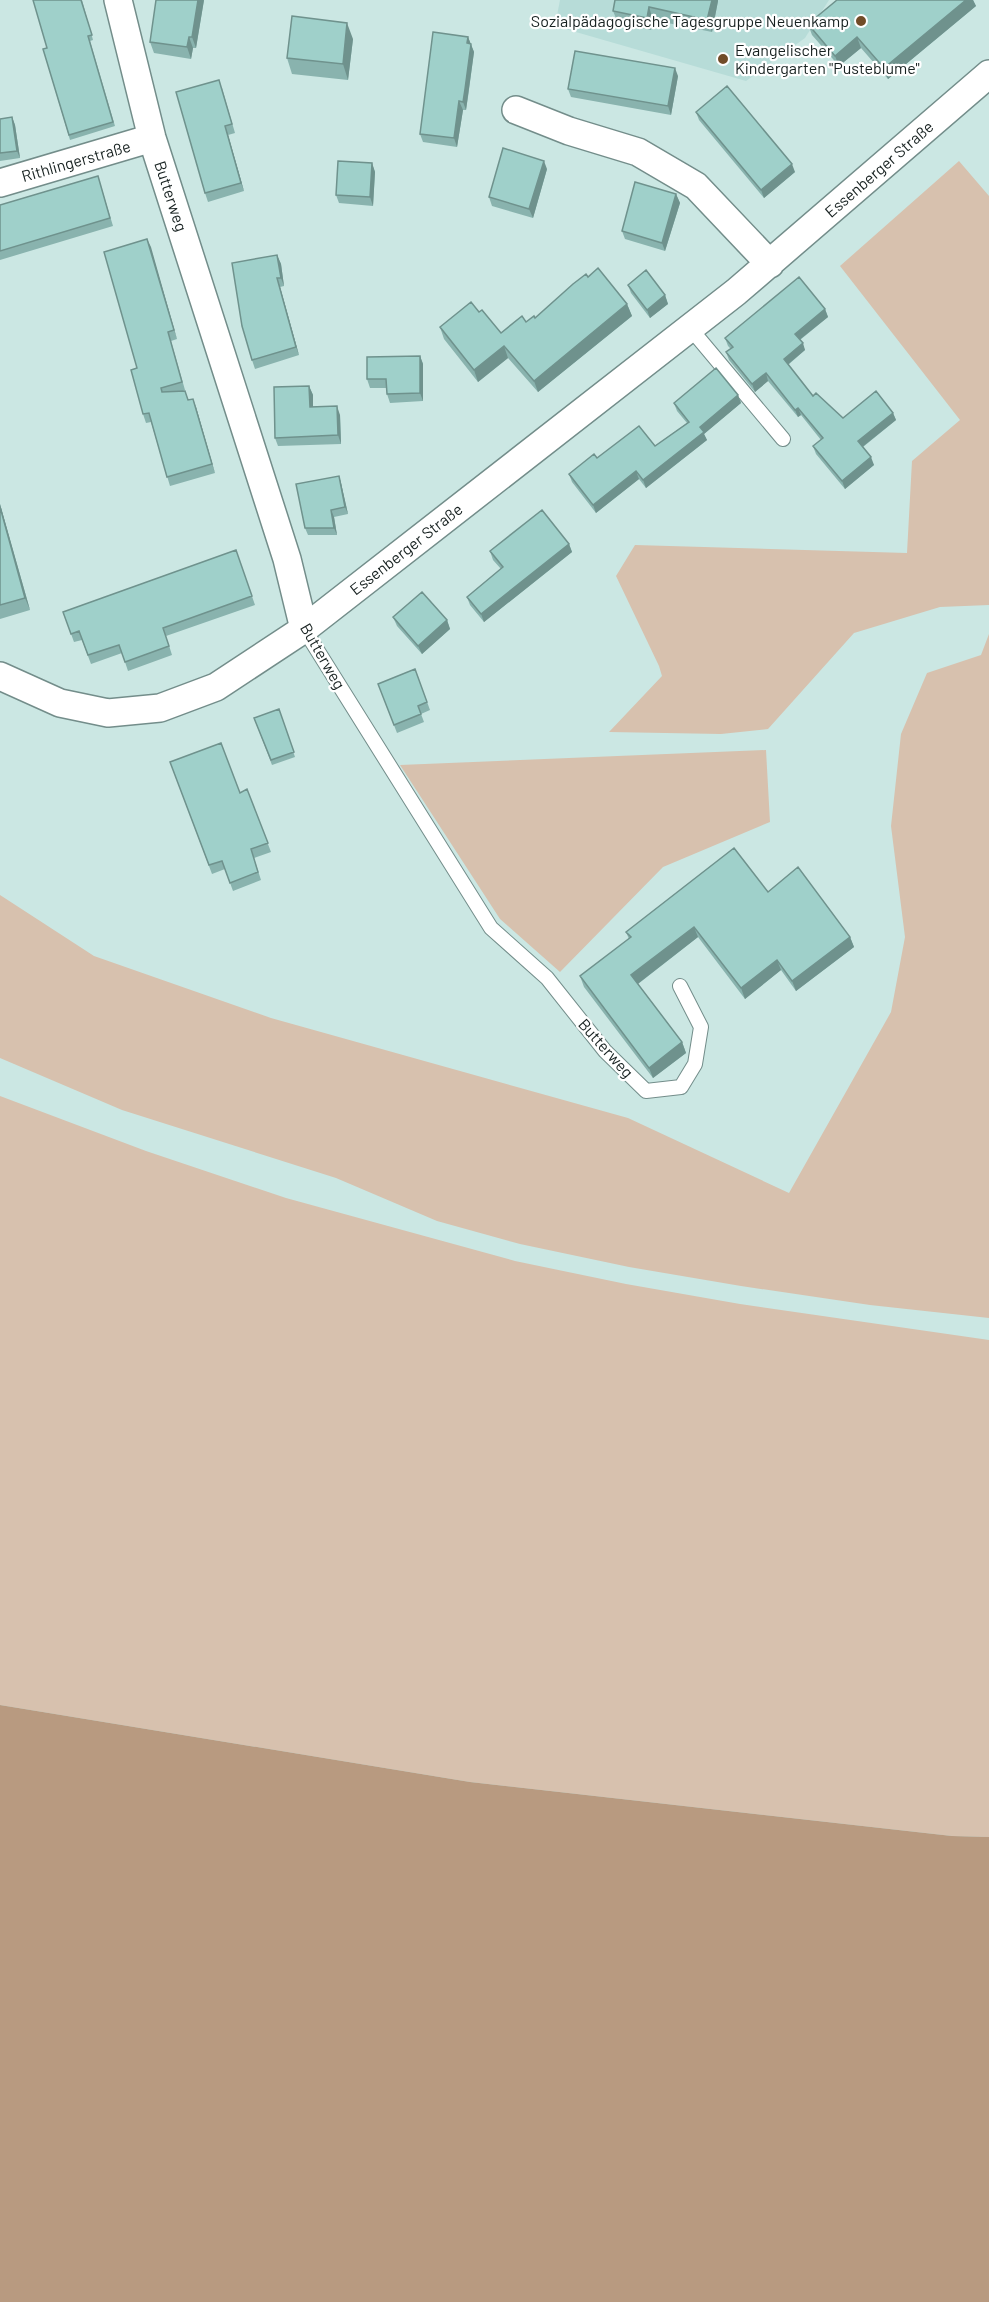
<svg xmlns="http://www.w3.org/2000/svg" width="989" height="2302" viewBox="0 0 989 2302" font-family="Barlow,sans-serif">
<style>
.built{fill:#b7dcd8}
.green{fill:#d7c1ae}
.water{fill:#b89a80}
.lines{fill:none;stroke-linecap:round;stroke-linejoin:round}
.service-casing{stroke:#738d8a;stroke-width:16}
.minor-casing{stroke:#738d8a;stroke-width:30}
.service{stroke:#fff;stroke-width:14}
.minor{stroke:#fff;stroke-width:27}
.wall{fill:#89b3ae}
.shaded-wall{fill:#6f928d}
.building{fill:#9fd0ca;stroke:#6f928d;stroke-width:1.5}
.poi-dot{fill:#714c28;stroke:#fff;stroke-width:2}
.labels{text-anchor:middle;stroke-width:4.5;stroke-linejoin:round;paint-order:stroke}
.poi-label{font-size:16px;fill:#172120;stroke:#fff;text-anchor:end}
.street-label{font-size:16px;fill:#172120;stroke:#fff}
</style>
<rect width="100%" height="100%" fill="#cbe7e3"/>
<path class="built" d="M 560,0 L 829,0 L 805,38 L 746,81 L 555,26 Z"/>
<path class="green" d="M 959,161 L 989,196 L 989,605 L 940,607 L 854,633 L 768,729 L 721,734 L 609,732 L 662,676 L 659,666 L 616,576 L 635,545 L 907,553 L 912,461 L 960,420 L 840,266 Z
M 989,634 L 989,1318 L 870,1305 L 741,1286 L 629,1267 L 520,1244 L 437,1221 L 336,1178 L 122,1110 L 0,1058 L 0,895 L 94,956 L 271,1018 L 628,1118 L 789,1193 L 891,1012 L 905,937 L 891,826 L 901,734 L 927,673 L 981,655 Z
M 766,750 L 770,822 L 663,867 L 560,972 L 500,919 L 400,765 Z
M 0,1096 L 146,1151 L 286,1198 L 515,1261 L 626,1284 L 740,1304 L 989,1340 L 989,1837 L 952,1836 L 470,1782 L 0,1705 Z"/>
<path class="water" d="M 0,1705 L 470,1782 L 952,1836 L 989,1837 L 989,2302 L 0,2302 Z"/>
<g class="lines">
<defs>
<path id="service" d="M 690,328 L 783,439
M 304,629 L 491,928 L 547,978 L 605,1051 L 646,1091 L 681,1087 L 695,1064 L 701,1027 L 680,986"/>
<path id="minor" d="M 118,0 L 152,138 L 287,559 L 304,629
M 516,110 L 569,131 L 638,152 L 696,186 L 770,264
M 0,183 L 152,138
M 0,676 L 60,703 L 108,713 L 160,708 L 216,687 L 304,629 L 736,292 L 989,74"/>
</defs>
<use href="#service" class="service-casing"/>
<use href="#minor" class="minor-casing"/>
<use href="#service" class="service"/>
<use href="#minor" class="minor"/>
</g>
<path class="wall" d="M 82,0 L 93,40 L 90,41 L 115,126 L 70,140 L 43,49 L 47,48 Z
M 204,0 L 196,48 L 193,48 L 191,59 L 154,53 L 150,42 Z
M 615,0 L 718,0 L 718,1 L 712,32 L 653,20 L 651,30 L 618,23 L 613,11 Z
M 837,0 L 973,0 L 976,6 L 888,79 L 861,48 L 839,66 L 812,35 L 808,24 Z
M 468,37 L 474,52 L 468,97 L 466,110 L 463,110 L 457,147 L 423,142 L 420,134 Z
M 353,39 L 348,80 L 292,74 L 287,58 Z
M 678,76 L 671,115 L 571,97 L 568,89 Z
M 222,88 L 235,133 L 228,135 L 244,191 L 208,202 L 205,193 Z
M 696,112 L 795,172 L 764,198 L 699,120 Z
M 12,117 L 15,125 L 20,158 L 0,161 L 0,119 Z
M 372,163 L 375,172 L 373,206 L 339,203 L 336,195 Z
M 547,169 L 533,218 L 492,206 L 489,197 Z
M 98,176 L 113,226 L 0,260 L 0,205 Z
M 676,194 L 680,203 L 665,251 L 625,239 L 622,231 Z
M 147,239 L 177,339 L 171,341 L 185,390 L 183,391 L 188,400 L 196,407 L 215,473 L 170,486 L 151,422 L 146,423 L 143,414 L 137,368 Z
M 277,255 L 281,264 L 284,286 L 280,287 L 299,355 L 255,369 L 252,360 Z
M 588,277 L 627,304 L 632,316 L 538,392 L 508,358 L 478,382 L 444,339 L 440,327 L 479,312 L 501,333 L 535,318 Z
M 628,285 L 665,295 L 668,304 L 650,318 L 631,293 Z
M 825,309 L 828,317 L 800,340 L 805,350 L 788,365 L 813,396 L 843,418 L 893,413 L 896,420 L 863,447 L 874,465 L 845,489 L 816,454 L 813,446 L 821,440 L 801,415 L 798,417 L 768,381 L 755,392 L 729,360 L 726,352 L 731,349 L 728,346 L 725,338 Z
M 420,356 L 423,364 L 423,401 L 390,403 L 387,394 L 387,388 L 370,388 L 367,379 Z
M 309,386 L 313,395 L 313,407 L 340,415 L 341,444 L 278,446 L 275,438 Z
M 738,395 L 741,403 L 704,434 L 707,440 L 646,488 L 639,479 L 596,513 L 572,482 L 569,474 L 597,458 L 655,446 L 687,423 L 677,411 L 674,403 Z
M 339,476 L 341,483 L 348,514 L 334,517 L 337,535 L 308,535 L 305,528 Z
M 0,504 L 30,610 L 0,619 Z
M 569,544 L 572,552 L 484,622 L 470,605 L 467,597 L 501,569 L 493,560 L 490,551 Z
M 236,550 L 255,605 L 166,636 L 172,655 L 128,671 L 122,653 L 91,664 L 82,640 L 74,642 L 63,612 Z
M 393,617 L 447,620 L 450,629 L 422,654 L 397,626 Z
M 415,669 L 430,710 L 421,714 L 424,722 L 397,733 L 378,684 Z
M 279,709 L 295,757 L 272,765 L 254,718 Z
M 170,762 L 240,793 L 247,789 L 271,852 L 254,858 L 261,880 L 233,891 L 225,869 L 212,874 Z
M 768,892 L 850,937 L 854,947 L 796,991 L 781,970 L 745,999 L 698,937 L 638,984 L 682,1042 L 686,1053 L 653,1078 L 584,987 L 580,976 L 629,939 L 626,932 Z"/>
<path class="shaded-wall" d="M 198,0 L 204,0 L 196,48 L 192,37 Z
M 712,0 L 718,0 L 718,1 L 712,32 L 707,20 Z
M 966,0 L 973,0 L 976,6 L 888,79 L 884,68 Z
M 649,7 L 653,20 L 651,30 L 647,18 Z
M 347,23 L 353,39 L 348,80 L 343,64 Z
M 189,37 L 193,48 L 191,59 L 187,47 Z
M 468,37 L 474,52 L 466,110 L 463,102 Z
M 857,37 L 861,48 L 839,66 L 835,56 Z
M 675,68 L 678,76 L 671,115 L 668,106 Z
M 459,101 L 463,110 L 457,147 L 454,138 Z
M 12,117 L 15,125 L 20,158 L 17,151 Z
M 225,126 L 228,135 L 244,191 L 241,183 Z
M 544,161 L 547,169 L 533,218 L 529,209 Z
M 372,163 L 375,172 L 373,206 L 370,197 Z
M 792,164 L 795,172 L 764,198 L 761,190 Z
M 676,194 L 680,203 L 665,251 L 662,243 Z
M 147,239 L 151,247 L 177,339 L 174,330 Z
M 277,255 L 281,264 L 284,286 L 281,278 Z
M 277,278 L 280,287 L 299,355 L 296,347 Z
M 665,295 L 668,304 L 650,318 L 647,310 Z
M 627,304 L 632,316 L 538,392 L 534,381 Z
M 825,309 L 828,317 L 798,341 L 795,334 Z
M 803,343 L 805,350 L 786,366 L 784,359 Z
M 504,346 L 508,358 L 478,382 L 474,370 Z
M 420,356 L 423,364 L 423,401 L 420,393 Z
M 766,373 L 768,381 L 755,392 L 752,384 Z
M 309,386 L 313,395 L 313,416 L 310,407 Z
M 738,395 L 741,403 L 704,434 L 707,440 L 646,488 L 643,480 L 700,427 Z
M 193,399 L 196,407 L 215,473 L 212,464 Z
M 337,406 L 340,415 L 341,444 L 338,435 Z
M 798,408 L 801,415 L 798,417 L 795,410 Z
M 893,413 L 896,420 L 861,448 L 858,441 Z
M 871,457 L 874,465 L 845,489 L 842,481 Z
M 636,471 L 639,479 L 596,513 L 593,505 Z
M 339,476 L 341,483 L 348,514 L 345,507 Z
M 0,504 L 30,610 L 25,598 L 0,507 Z
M 331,510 L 334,517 L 337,535 L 334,528 Z
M 569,544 L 572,552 L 484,622 L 481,614 Z
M 447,620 L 450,629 L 422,654 L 418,646 Z
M 694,927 L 698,937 L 635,986 L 631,975 Z
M 850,937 L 854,947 L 796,991 L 792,981 Z
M 777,960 L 781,970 L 745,999 L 741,988 Z
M 682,1042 L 686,1053 L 653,1078 L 649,1068 Z"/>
<path class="building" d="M 33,0 L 81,0 L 92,35 L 88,36 L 113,122 L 69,135 L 43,49 L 47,48 Z
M 156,0 L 198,0 L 192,37 L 189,37 L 187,47 L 150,42 Z
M 615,0 L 712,0 L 707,20 L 649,7 L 647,18 L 613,11 Z
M 837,0 L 966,0 L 884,68 L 857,37 L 835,56 L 808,24 Z
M 292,16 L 347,23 L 343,64 L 287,58 Z
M 433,32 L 468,37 L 467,43 L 471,44 L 465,89 L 463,102 L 459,101 L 454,138 L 420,134 Z
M 575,51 L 675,68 L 668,106 L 568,89 Z
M 219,80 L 232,124 L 225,126 L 241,183 L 205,193 L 176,92 Z
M 727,86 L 792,164 L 761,190 L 696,112 Z
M 12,117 L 17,151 L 0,153 L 0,119 Z
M 503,148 L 544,161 L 529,209 L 489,197 Z
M 338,161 L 372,163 L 370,197 L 336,195 Z
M 98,176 L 110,218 L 0,251 L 0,205 Z
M 635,182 L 676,194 L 662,243 L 622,231 Z
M 147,239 L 174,330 L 168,332 L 182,382 L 161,388 L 162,392 L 185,391 L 188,400 L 193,399 L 212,464 L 167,477 L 149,413 L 143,414 L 131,370 L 137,368 L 104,252 Z
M 277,255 L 281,278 L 277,278 L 296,347 L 252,360 L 242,326 L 232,263 Z
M 598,268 L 627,304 L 534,381 L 504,346 L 474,370 L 440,327 L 471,302 L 479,312 L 482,310 L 501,333 L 522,316 L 526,322 L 534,316 L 535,318 L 573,284 L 586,274 L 588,277 Z
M 646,270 L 665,295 L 647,310 L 628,285 Z
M 799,277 L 825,309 L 795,334 L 803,343 L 784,359 L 813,396 L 816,393 L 843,418 L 876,391 L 893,413 L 858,441 L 871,457 L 842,481 L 813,446 L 823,438 L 798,408 L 795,410 L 766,373 L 752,384 L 726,352 L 733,347 L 725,338 Z
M 420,356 L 420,393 L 387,394 L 386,379 L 367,379 L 367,357 Z
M 716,368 L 738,395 L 700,427 L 704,432 L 643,480 L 636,471 L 593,505 L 569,474 L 594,454 L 597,458 L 639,426 L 655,446 L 689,422 L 674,403 Z
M 309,386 L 310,407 L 337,406 L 338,435 L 275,438 L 274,387 Z
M 339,476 L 345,507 L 331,510 L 334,528 L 305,528 L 296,484 Z
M 0,507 L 25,598 L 0,605 Z
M 542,510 L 569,544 L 481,614 L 467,597 L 503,567 L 490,551 Z
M 236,550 L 252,596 L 163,628 L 169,646 L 125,662 L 119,645 L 88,655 L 79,631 L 71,634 L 63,612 Z
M 422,592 L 447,620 L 418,646 L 393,617 Z
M 415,669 L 427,702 L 418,706 L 421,714 L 394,725 L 378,684 Z
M 279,709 L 294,752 L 271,760 L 254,718 Z
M 221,743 L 240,793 L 247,789 L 268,843 L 251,849 L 258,872 L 230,883 L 222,861 L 209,865 L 170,762 Z
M 734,848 L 768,892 L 798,867 L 850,937 L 792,981 L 777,960 L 741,988 L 694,927 L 631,975 L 682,1042 L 649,1068 L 580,976 L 631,937 L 626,932 Z"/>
<g class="poi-dot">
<circle cx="861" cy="21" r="6"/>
<circle cx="723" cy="59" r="6"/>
</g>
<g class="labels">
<g class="poi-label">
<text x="849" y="27">Sozialpädagogische Tagesgruppe Neuenkamp</text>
<text x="735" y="56" text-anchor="start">Evangelischer<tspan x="735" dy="18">Kindergarten "Pusteblume"</tspan></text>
</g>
<g class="street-label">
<text transform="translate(76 161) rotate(-16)" y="6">Rithlingerstraße</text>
<text transform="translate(879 169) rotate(-41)" y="6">Essenberger Straße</text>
<text transform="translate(171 196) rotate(72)" y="6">Butterweg</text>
<text transform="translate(406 549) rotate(-38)" y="6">Essenberger Straße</text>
<text transform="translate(323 656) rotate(60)" y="6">Butterweg</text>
<text transform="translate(606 1048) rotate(48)" y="6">Butterweg</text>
</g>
</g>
</svg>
